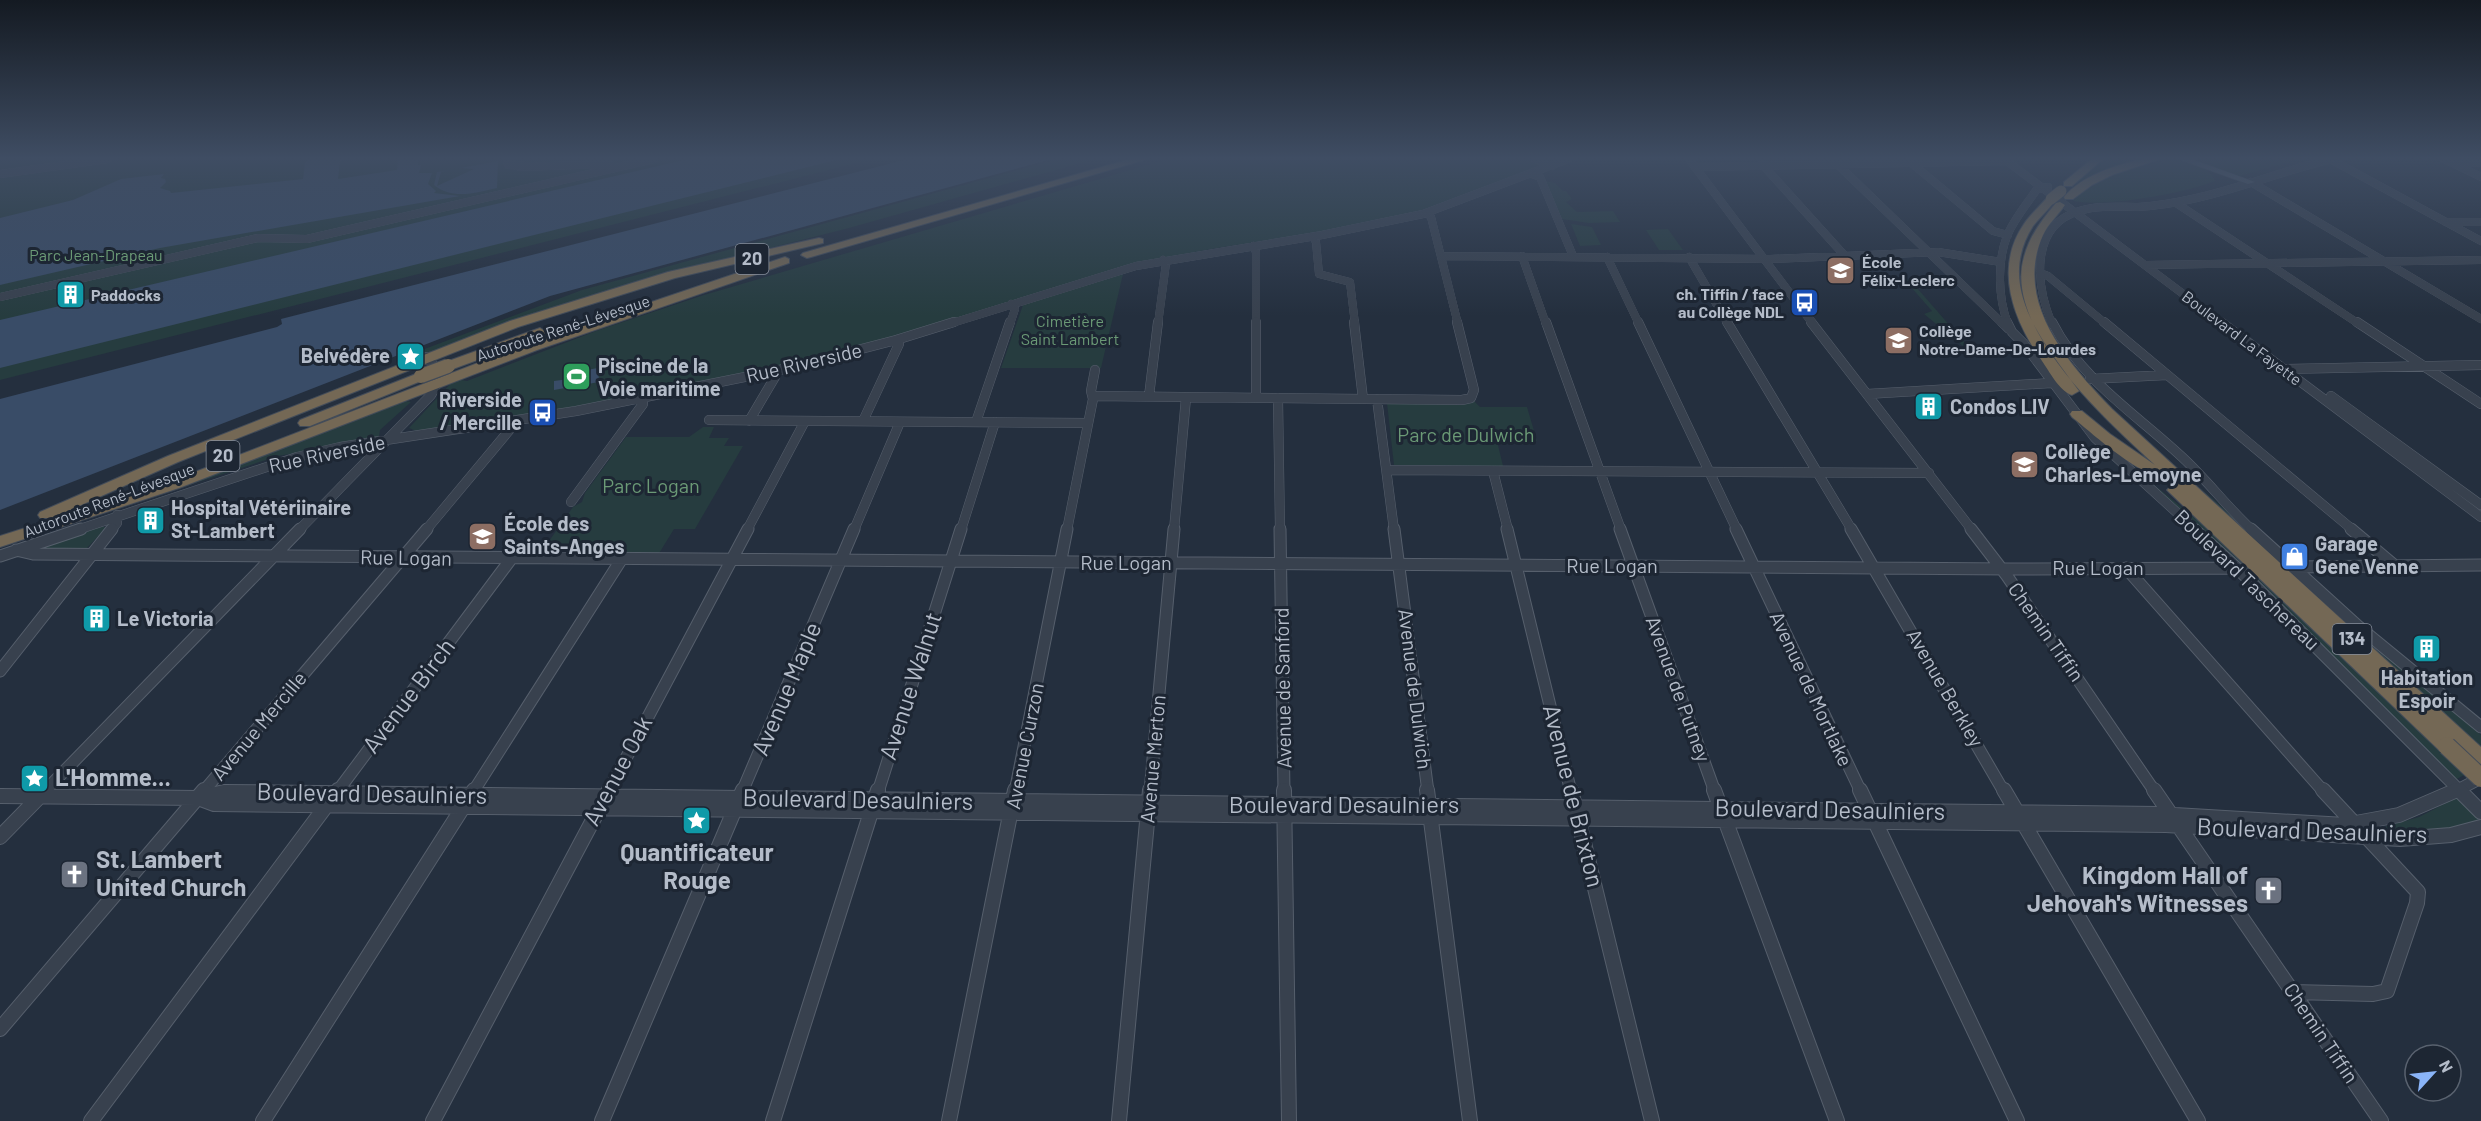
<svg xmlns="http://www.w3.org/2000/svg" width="2481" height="1121" viewBox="0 0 2481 1121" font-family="Barlow,sans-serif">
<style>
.green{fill:#263c3f}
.water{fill:#394c67}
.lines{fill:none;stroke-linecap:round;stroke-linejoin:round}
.minor-far3-casing{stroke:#565f6c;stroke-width:8}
.minor-far2-casing{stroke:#565f6c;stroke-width:10}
.minor-far1-casing{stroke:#565f6c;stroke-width:13}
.minor-casing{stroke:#565f6c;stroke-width:16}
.major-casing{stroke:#414a57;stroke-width:1}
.highway-casing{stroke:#434c59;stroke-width:2}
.minor-far3{stroke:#38414e;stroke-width:8}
.minor-far2{stroke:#38414e;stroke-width:9}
.minor-far1{stroke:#38414e;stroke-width:11}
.minor{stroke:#38414e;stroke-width:14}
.major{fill:#56606e;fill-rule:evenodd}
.highway{fill:#746855;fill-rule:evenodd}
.highway-bridge-far2-casing{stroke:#434c59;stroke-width:12;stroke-linecap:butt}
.highway-bridge-far1-casing{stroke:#434c59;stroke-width:16;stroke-linecap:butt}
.highway-bridge-casing{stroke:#434c59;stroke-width:20;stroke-linecap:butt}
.highway-bridge-far2{stroke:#746855;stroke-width:11}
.highway-bridge-far1{stroke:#746855;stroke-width:14}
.highway-bridge{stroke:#746855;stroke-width:18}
.labels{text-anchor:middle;stroke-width:6;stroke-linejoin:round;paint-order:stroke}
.far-park-label{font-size:16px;fill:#6b9a76;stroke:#1d2633}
.far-poi-label{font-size:16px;font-weight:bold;fill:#b4bcc9;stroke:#1d2633;text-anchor:start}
.far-street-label{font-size:16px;fill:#b4bcc9;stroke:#1d2633}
.shield{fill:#1d2633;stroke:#878f9c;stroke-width:1.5}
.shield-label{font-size:18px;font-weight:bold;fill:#b4bcc9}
.poi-label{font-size:20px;font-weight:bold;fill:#b4bcc9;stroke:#1d2633;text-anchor:start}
.street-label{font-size:20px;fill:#b4bcc9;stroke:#1d2633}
.park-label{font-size:20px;fill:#6b9a76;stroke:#1d2633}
.near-street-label{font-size:24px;fill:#b4bcc9;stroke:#1d2633}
.near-poi-label{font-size:24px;font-weight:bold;fill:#b4bcc9;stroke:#1d2633;text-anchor:start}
</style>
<rect width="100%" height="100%" fill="#242f3e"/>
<path class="green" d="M 0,159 L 872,159 L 0,380 Z
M 1058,159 L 1095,159 L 849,228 L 695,267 L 410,362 L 403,357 L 582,290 Z
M 1168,159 L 1562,159 C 1497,183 1432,212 1363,225 C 1298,238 1231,243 1166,258 C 1072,279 988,313 895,337 C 782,367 667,390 551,411 L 548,408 L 542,409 L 541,413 L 416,431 L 409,428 L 455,379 L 467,381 L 596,331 L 704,295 Z
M 2102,159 L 2142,159 L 2104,169 L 2075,184 Z
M 2170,159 C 2184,159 2210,166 2215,181 C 2181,194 2109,207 2073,201 C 2101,175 2134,168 2170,159 Z
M 2187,159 L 2299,159 L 2240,176 Z
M 1545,181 L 1555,183 L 1563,191 L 1566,191 L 1572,199 L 1566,202 L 1577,212 L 1613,211 L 1620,222 L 1589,223 L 1562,219 Z
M 1571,224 L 1592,227 L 1601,245 L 1580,246 Z
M 1668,229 L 1683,250 L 1659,250 L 1646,230 Z
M 1123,274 L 1101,368 L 1001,368 L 1023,305 Z
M 1897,279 L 1910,280 L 1972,351 L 1968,350 L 1924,314 L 1932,311 L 1910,286 Z
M 406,401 L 411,402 L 380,430 L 379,436 L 370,440 L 278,456 L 134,503 L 387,405 Z
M 1474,401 L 1480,407 L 1527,407 L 1537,441 L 1497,441 L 1503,466 L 1394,465 L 1387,403 L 1462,404 Z
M 703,427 L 714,427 L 709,438 L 729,438 L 724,446 L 743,446 L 695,529 L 674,529 L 658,555 L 542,551 L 573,507 L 582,502 L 585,493 L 626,437 L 689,437 Z
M 2131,466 L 2201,523 L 2464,775 L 2455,780 L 2300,623 L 2190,518 Z
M 2199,486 L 2313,590 L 2481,735 L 2481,747 L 2243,530 Z
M 102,526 L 106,528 L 86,549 L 41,548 Z
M 2456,798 L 2479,820 C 2453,828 2402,841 2377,829 L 2419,817 Z"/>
<path class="water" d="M 308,159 L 352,159 L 340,161 L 338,179 L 397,170 L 398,159 L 419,159 L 418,165 L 421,165 L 419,173 L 432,173 L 428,184 L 436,191 L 434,193 L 460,196 L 160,248 L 0,285 L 0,218 L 73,200 L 121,179 L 164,174 L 161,178 L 165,179 L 166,182 L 160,188 L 170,191 L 171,193 L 303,179 L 305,163 Z
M 688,159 L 840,159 L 0,368 L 0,320 Z
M 908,159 L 1052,159 L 550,296 L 0,510 L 0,399 L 277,327 L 282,324 L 281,319 Z
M 498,161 L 497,188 C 476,193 452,200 434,185 L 437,172 L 446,171 L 441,172 L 437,186 L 474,169 L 461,168 Z
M 598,368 L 599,382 L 554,390 L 554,381 L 569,379 L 569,373 Z"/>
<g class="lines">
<defs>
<path id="minor-far3" d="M 511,159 L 507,162 L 508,165 L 527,166
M 1535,159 L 1552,166
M 1689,159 L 1813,324
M 2004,159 L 2223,324
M 2330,159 L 2481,241
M 2444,159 L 2481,177
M 1834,161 L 2003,324
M 1909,161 L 1993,231 L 2008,235
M 2456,163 L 2481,163
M 1762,164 L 1845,256
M 520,167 L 610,164
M 1695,167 L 2009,161
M 0,174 L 108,159
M 1532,174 L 1540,177 L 1573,256
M 2251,182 L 2481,319
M 2176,203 L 2359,324
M 1427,213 L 1431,217 L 1458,324
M 2446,222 L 2481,222
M 1313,237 L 1316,242 L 1319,274 L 1350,282 L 1355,324
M 1253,246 L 1256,252 L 1256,324
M 1442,256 L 1770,259 L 1938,252 L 2001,262
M 1522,256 L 1546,324
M 1607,257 L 1639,324
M 1689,257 L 1728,324
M 2145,265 L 2481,260
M 2040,273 L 2048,276 L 2106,324
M 0,297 L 258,238 L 307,239 L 654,159
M 949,324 L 1136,266 L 1322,235 L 1423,214 L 1568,159
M 1010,324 L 1015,309 L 1011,304
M 1158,324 L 1166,263 L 1163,260
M 2008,324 C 1998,298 1997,262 2007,236 C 2014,219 2027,204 2037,189 L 2048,187
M 2052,324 C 2036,286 2029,226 2079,211 C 2098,205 2119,207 2138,207 C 2156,206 2174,203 2192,199 C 2239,189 2285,170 2332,159"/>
<path id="minor-far2" d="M 1256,322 L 1256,398
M 1354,322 L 1363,399
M 1546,322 L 1621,530
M 1638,322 L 1737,530
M 1727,322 L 1852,530
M 1811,322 L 1972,530
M 2002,322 L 2009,329
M 2007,322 L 2012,332 L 2024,344 L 2095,438 L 2196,530
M 2052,322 C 2082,381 2135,413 2182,457 C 2207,480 2227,507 2252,530
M 2104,322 L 2353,530
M 2221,322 L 2481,517
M 2357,322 L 2481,404
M 2283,369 L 2481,365
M 2090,379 L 2167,375
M 1867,394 L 2051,383
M 1093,396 L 1462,400 L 1471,398 L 1474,390 L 1457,322
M 1149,396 L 1158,322
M 2331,396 L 2481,505
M 1278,398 L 1280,530
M 1377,399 L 1394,530
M 709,420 L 1088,423
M 749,421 L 775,377 L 773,371
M 863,421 L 899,344 L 896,340
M 976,422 L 1010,322
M 1387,470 L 1929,473
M 1493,471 L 1508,530
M 571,502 L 643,404 L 643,398
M 77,530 L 297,457 L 340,447 L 576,411 L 784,369 L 896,340 L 954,322
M 111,530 L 117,523 L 117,515
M 299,530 L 431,395 C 441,380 440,369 426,357
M 426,530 L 517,421
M 747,530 L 805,421
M 854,530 L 900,422
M 961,530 L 995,422
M 1067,530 L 1093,399 L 1091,391 L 1095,370
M 1174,530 L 1186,398"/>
<path id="minor-far1" d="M 1280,529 L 1284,792
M 1394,529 L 1428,792
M 1507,529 L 1571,792
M 1620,529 L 1715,792
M 1736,529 L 1861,792
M 1851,529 L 2004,792
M 1971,529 L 2007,576 L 2155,792
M 2194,529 L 2237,568 L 2461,792
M 2251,529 L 2359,627 L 2481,727
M 2351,529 L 2395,566
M 16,550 L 33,554 L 2009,569 L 2237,568
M 0,556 L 81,529
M 2293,567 L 2481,565
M 2126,568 L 2324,792
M 0,671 L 112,529
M 44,792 L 300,529
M 203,792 L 427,529
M 337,792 L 511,559
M 473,792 L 621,560
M 608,792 L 748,529
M 742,792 L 854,529
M 878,792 L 961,529
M 1015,792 L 1067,529
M 1150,792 L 1174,529
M 2454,792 L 2481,778"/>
<path id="minor" d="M 1284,790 L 1289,1121
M 1427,790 L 1470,1121
M 1571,790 L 1652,1121
M 1714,790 L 1837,1121
M 1860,790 L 2017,1121
M 2004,790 L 2198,1121
M 2154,790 L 2381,1121
M 2459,790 L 2481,812
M 0,796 L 198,798 L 224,792 L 2158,814 L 2345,825 L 2399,815 L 2457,790
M 198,798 L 214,804 L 2166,825 L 2400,839 L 2451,835 L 2481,827
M 0,837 L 46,790
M 2293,992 L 2373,994 L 2387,991 L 2417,903 L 2418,892 L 2323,790
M 0,1029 L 204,790
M 91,1121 L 338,790
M 263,1121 L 474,790
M 433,1121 L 609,790
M 602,1121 L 743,790
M 773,1121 L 878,790
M 949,1121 L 1015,790
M 1119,1121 L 1150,790"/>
<path id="major" d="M 2178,159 L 2191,159 L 2255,182 L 2248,184 Z"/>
<path id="highway" d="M 1130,159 L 1147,159 L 811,257 L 807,258 L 801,255 L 803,253 Z
M 2092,159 L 2103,159 L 2072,186 L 2064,186 L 2064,182 Z
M 2142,159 L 2160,159 L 2112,175 L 2092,185 L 2073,199 L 2065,199 L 2064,197 C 2083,175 2114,166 2142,159 Z
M 2049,199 L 2054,202 C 2048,210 2039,218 2033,226 C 1994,287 2045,344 2079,391 L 2072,395 C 2060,392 2049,371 2042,361 C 2014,321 1993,269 2024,224 C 2030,215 2038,208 2045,200 Z
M 2060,202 L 2065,205 C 2058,215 2048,224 2043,235 C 2013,302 2068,363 2112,409 L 2481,747 L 2481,765 L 2474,763 L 2456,747 L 2454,751 L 2447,753 L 2440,751 L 2170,493 L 2167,490 L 2170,487 L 2178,486 L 2160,469 L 2158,473 C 2141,478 2087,429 2072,417 L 2070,414 L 2072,411 L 2082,411 L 2110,434 L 2155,465 C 2108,421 2003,329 2024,257 C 2030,235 2042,220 2056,203 Z
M 819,238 L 823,239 L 823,243 L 675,278 L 518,327 L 178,462 L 52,518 L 40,518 L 38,515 L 40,512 L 168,456 L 510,321 L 668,272 Z
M 785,257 L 789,259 L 789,263 L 537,350 L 179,488 L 0,547 L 0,536 L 169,482 L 527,344 Z
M 540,328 L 546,332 L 545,335 L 453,369 L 443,369 L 441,366 L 443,363 Z
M 421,372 L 426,373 L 428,376 L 426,379 L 310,426 L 300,426 L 298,423 L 300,420 Z"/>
</defs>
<use href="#minor-far3" class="minor-far3-casing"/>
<use href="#minor-far2" class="minor-far2-casing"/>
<use href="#minor-far1" class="minor-far1-casing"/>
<use href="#minor" class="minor-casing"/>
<use href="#major" class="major-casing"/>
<use href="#highway" class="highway-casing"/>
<use href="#minor-far3" class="minor-far3"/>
<use href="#minor-far2" class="minor-far2"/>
<use href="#minor-far1" class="minor-far1"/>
<use href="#minor" class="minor"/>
<use href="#major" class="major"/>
<use href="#highway" class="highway"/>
<defs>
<path id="highway-bridge-far2" d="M 2051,199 L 2061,191"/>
<path id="highway-bridge-far1" d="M 421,376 L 448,366"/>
<path id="highway-bridge" d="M 2447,746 L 2481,778"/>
</defs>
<use href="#highway-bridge-far2" class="highway-bridge-far2-casing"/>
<use href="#highway-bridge-far1" class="highway-bridge-far1-casing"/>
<use href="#highway-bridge" class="highway-bridge-casing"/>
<use href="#highway-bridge-far2" class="highway-bridge-far2"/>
<use href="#highway-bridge-far1" class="highway-bridge-far1"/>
<use href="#highway-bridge" class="highway-bridge"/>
</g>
<linearGradient id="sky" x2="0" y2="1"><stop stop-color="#141a22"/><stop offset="0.5" stop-color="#3f4d63"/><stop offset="1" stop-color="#3f4d63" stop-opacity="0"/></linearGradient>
<rect width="2481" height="316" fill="url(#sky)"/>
<defs>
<symbol id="school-square" viewBox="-11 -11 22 22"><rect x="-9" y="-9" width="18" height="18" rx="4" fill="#8d6e63" stroke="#1d2633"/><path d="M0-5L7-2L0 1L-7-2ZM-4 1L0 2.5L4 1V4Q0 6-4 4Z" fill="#fff"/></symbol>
<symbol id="building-square" viewBox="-11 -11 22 22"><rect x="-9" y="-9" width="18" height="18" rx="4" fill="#0f9aa8" stroke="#1d2633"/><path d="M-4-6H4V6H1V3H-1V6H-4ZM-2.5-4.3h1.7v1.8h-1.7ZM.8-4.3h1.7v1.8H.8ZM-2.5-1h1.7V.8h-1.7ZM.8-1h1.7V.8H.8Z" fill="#fff"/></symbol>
<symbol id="bus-square" viewBox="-11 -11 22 22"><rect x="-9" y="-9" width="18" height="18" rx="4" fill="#1a4fb4" stroke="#1d2633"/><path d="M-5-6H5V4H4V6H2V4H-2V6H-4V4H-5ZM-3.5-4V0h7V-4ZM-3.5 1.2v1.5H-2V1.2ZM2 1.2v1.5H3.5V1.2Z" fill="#fff"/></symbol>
<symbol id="sight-square" viewBox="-11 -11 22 22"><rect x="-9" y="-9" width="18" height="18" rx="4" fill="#0f9aa8" stroke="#1d2633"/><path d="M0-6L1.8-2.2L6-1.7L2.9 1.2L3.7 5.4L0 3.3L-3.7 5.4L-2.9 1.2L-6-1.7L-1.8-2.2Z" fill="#fff"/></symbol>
<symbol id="stadium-square" viewBox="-11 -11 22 22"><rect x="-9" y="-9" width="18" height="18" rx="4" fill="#2e9e5b" stroke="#1d2633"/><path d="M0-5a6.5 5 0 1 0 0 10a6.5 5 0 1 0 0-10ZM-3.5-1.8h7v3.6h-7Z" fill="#fff"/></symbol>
<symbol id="shop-square" viewBox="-11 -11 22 22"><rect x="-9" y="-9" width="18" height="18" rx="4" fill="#3f7fe0" stroke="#1d2633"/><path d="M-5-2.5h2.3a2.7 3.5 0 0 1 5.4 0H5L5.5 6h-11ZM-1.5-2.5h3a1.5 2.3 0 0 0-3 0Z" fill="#fff"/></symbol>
<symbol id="church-square" viewBox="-11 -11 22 22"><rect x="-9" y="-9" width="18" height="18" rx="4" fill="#6b7280" stroke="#1d2633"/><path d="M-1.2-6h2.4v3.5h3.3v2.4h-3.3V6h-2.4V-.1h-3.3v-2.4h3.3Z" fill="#fff"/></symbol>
</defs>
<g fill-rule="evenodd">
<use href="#school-square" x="1824" y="254" width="33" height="33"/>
<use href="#building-square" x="54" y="278" width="33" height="33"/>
<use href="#bus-square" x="1788" y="286" width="33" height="33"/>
<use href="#school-square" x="1882" y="324" width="33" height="33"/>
<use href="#sight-square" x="394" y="340" width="33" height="33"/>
<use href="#stadium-square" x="560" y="360" width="33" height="33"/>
<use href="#building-square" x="1912" y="390" width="33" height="33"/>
<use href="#bus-square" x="526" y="396" width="33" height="33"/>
<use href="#school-square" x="2008" y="448" width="33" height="33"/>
<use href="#building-square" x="134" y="504" width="33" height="33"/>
<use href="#school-square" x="466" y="520" width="33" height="33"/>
<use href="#shop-square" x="2278" y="540" width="33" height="33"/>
<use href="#building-square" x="80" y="602" width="33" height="33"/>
<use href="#building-square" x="2410" y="632" width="33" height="33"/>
<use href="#sight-square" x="18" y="762" width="33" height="33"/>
<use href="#sight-square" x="680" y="804" width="33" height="33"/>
<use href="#church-square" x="58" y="858" width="33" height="33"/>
<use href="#church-square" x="2252" y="874" width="33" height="33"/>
</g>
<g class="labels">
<g class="far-park-label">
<text x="96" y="261">Parc Jean-Drapeau</text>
<text x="1070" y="327">Cimetière<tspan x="1070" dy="18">Saint Lambert</tspan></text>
</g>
<g class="far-poi-label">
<text x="1862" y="268">École<tspan x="1862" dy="18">Félix-Leclerc</tspan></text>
<text x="1784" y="300" text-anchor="end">ch. Tiffin / face<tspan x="1784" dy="18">au Collège NDL</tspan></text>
<text x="91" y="301">Paddocks</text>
<text x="1919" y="337">Collège<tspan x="1919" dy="18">Notre-Dame-De-Lourdes</tspan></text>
</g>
<g class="far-street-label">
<text transform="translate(563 328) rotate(-18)" y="6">Autoroute René-Lévesque</text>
<text transform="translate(2242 338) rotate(37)" y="6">Boulevard La Fayette</text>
<text transform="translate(109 500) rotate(-21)" y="6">Autoroute René-Lévesque</text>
</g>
<g class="shield">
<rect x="735.5" y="244" width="33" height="30" rx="4.5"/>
<rect x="206.5" y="441" width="33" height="30" rx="4.5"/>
<rect x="2332.5" y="624" width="39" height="30" rx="4.5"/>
</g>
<g class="shield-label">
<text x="752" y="265">20</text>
<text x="223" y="462">20</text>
<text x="2352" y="645">134</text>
</g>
<g class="poi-label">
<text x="390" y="363" text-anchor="end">Belvédère</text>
<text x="598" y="373">Piscine de la<tspan x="598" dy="23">Voie maritime</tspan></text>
<text x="522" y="407" text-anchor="end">Riverside<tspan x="522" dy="23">/ Mercille</tspan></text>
<text x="1950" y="414">Condos LIV</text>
<text x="2045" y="459">Collège<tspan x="2045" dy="23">Charles-Lemoyne</tspan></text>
<text x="171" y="515">Hospital Vétériinaire<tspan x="171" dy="23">St-Lambert</tspan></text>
<text x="504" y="531">École des<tspan x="504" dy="23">Saints-Anges</tspan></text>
<text x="2315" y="551">Garage<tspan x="2315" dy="23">Gene Venne</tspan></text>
<text x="117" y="626">Le Victoria</text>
<text x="2427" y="685" text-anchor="middle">Habitation<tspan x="2427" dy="23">Espoir</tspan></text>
</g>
<g class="street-label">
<text transform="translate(804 363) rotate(-13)" y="7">Rue Riverside</text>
<text transform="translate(327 454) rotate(-12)" y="7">Rue Riverside</text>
<text transform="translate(406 558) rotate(1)" y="7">Rue Logan</text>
<text x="1126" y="570">Rue Logan</text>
<text x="1612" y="573">Rue Logan</text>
<text x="2098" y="575">Rue Logan</text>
<text transform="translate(2247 580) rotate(44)" y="7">Boulevard Taschereau</text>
<text transform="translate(2046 632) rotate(55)" y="7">Chemin Tiffin</text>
<text transform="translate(1283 688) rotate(-91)" y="7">Avenue de Sanford</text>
<text transform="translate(1945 688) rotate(60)" y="7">Avenue Berkley</text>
<text transform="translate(1415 689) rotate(83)" y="7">Avenue de Dulwich</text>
<text transform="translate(1678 689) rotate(70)" y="7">Avenue de Putney</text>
<text transform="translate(1811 689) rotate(65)" y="7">Avenue de Mortlake</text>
<text transform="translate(259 726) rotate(-50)" y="7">Avenue Mercille</text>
<text transform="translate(1025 746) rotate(-79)" y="7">Avenue Curzon</text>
<text transform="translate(1153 759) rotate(-85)" y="7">Avenue Merton</text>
<text transform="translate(2321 1033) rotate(56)" y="7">Chemin Tiffin</text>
</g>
<g class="park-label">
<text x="1466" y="442">Parc de Dulwich</text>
<text x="651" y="493">Parc Logan</text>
</g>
<g class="near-street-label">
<text transform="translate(911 686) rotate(-72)" y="8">Avenue Walnut</text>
<text transform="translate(787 689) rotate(-67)" y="8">Avenue Maple</text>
<text transform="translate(409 696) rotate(-53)" y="8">Avenue Birch</text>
<text transform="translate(618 771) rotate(-62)" y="8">Avenue Oak</text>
<text transform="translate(372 794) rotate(1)" y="8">Boulevard Desaulniers</text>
<text transform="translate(1573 796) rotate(76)" y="8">Avenue de Brixton</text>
<text transform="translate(858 800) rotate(1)" y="8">Boulevard Desaulniers</text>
<text x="1344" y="813">Boulevard Desaulniers</text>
<text transform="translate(1830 810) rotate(1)" y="8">Boulevard Desaulniers</text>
<text transform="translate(2312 831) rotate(2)" y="8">Boulevard Desaulniers</text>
</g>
<g class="near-poi-label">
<text x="55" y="786">L'Homme...</text>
<text x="697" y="861" text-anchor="middle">Quantificateur<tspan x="697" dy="28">Rouge</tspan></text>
<text x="96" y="868">St. Lambert<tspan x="96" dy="28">United Church</tspan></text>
<text x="2248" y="884" text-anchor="end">Kingdom Hall of<tspan x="2248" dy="28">Jehovah's Witnesses</tspan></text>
</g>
</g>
<g transform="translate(2433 1073) rotate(63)"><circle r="28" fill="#1d2633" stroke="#59626f" stroke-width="1.5"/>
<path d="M0-4.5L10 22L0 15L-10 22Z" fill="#8ab4f8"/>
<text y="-9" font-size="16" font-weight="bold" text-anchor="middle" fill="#b4bcc9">N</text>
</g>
</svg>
